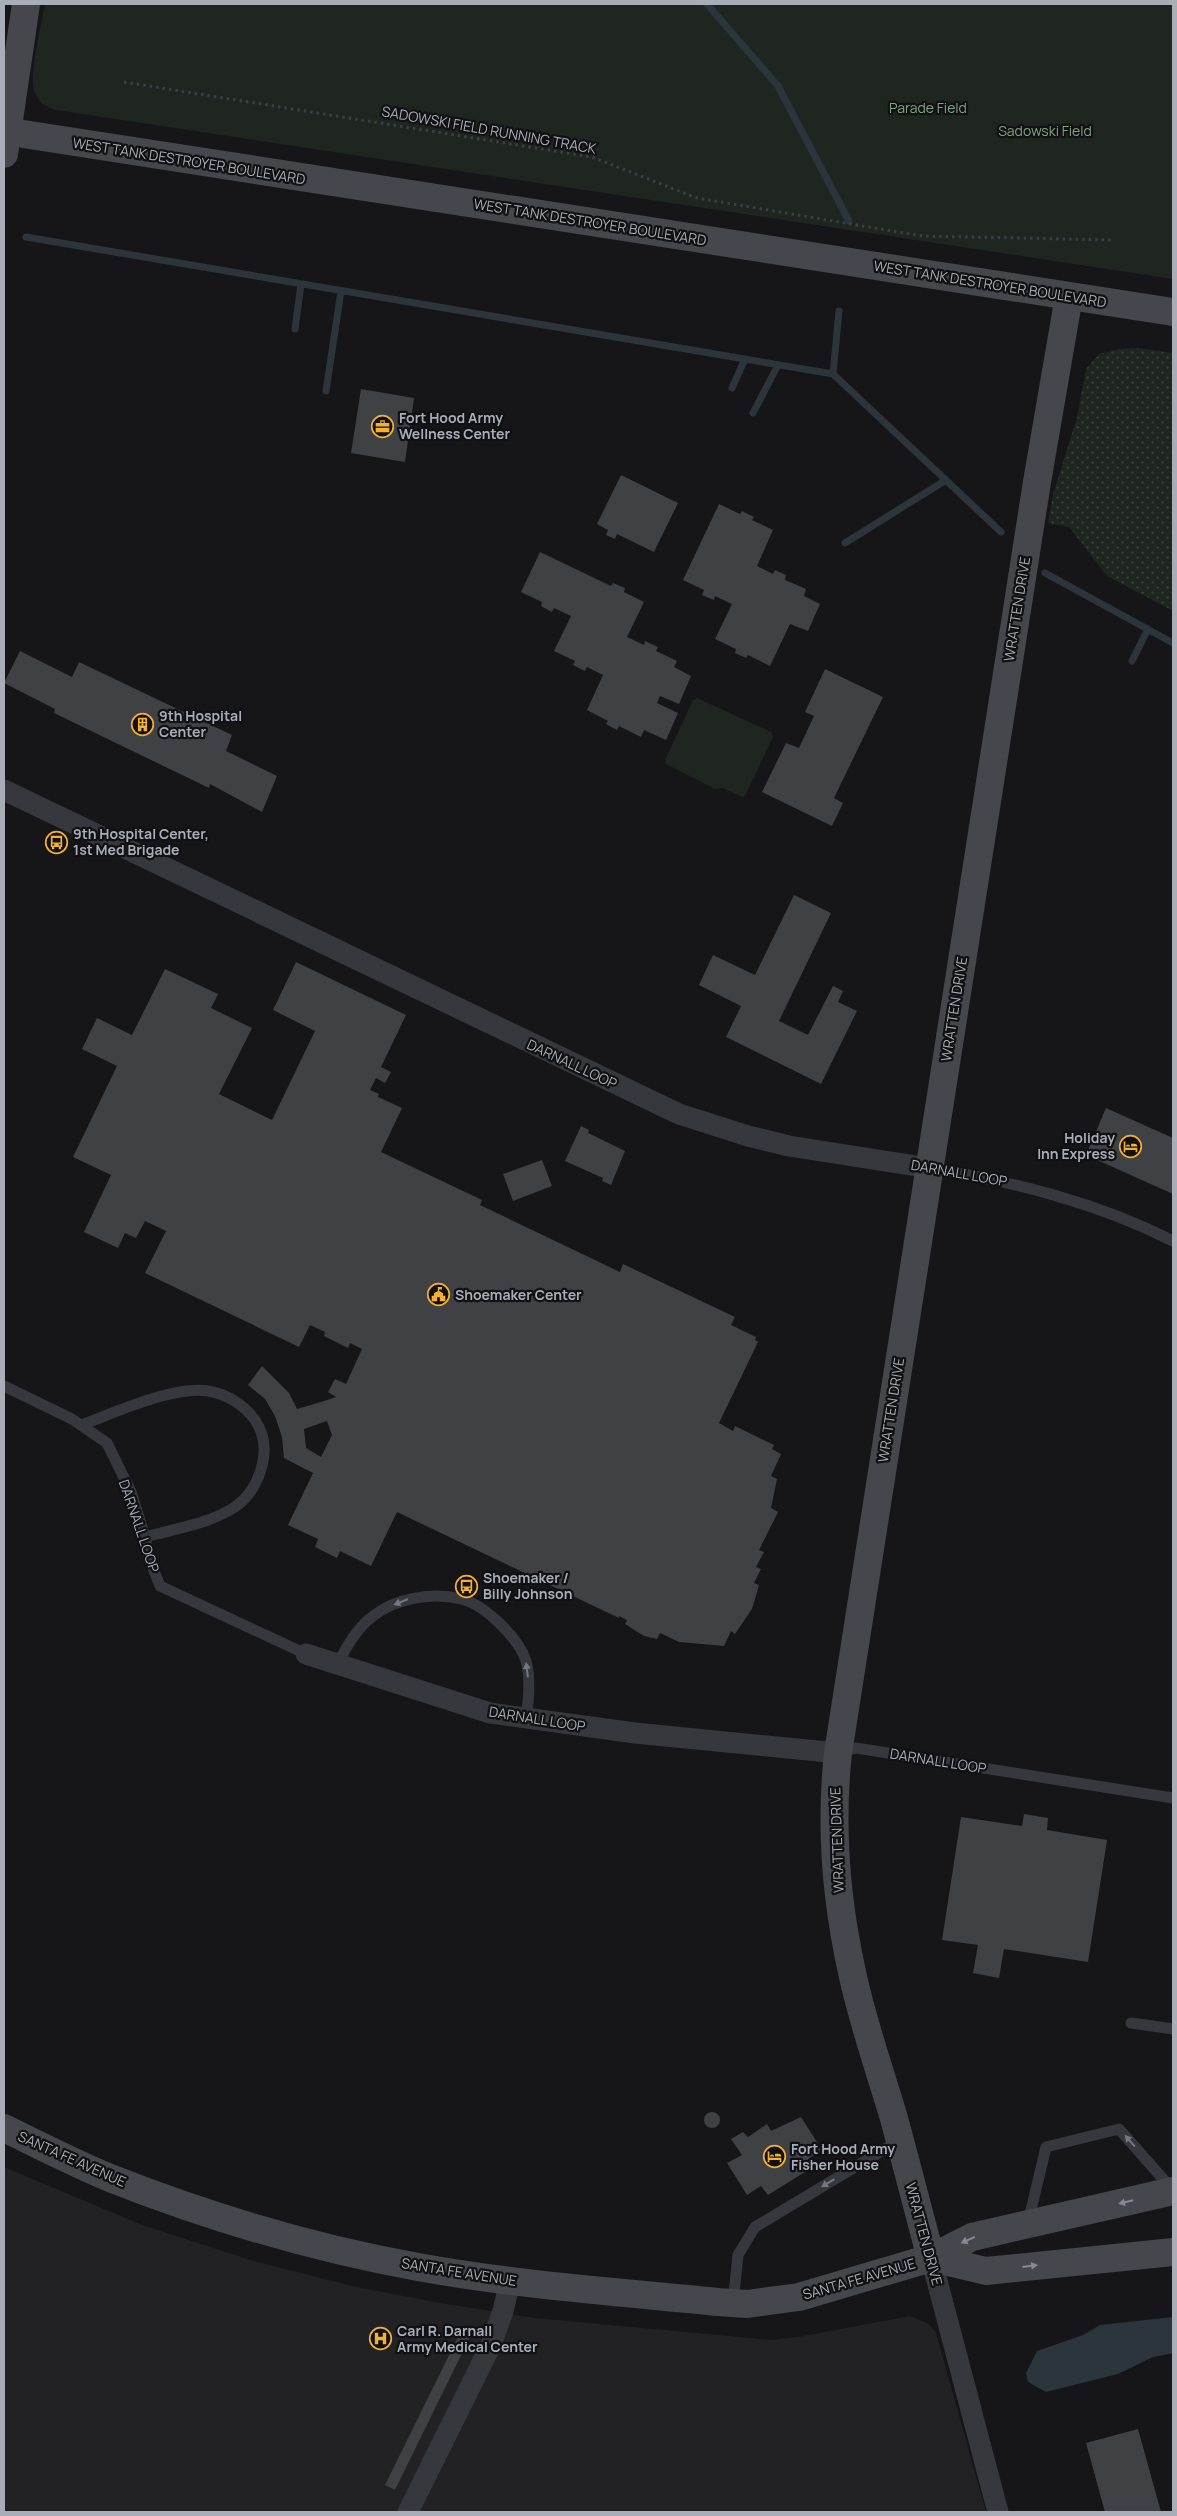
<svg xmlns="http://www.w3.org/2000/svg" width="1177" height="2516" viewBox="0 0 1177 2516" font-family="Manrope,sans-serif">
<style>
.built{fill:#222225}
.grass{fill:url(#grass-dots)}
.green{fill:#1e261f}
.water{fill:#2c353c}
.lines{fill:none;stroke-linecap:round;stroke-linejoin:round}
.stream{stroke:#2c353c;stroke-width:7}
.building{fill:#404145;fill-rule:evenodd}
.path{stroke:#3d3f44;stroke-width:3;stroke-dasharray:2.5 4;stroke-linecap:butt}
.lane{stroke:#37383d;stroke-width:11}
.street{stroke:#37383d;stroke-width:21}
.secondary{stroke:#45474d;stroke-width:28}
.oneway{fill:#757881}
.oneway2{fill:#858993}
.labels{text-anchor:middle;stroke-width:4.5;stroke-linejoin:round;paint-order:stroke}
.park-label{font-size:14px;fill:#7fa381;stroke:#111113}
.street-label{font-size:14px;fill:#a8adb8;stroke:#111113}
.poi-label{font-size:14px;font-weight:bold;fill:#a8adb8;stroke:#111113;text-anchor:start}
</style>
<defs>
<pattern id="grass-dots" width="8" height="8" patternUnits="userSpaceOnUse" patternTransform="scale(1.25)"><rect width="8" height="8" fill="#1e261f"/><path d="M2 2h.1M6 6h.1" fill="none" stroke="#3c433d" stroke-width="1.8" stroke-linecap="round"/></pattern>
</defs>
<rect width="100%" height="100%" fill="#161618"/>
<path class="built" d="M 4,2167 L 142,2225 L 254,2261 L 352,2286 L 440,2303 L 535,2318 L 771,2340 L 798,2337 L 910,2316 L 929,2324 L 936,2333 L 986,2512 L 4,2512 Z"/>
<path class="grass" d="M 1139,348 L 1173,353 L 1173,611 L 1107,576 L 1069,527 L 1048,523 L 1053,494 L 1077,418 L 1086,369 L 1099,354 L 1119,349 Z"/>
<path class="green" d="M 45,4 L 1173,4 L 1173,279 L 56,110 C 45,107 38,102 34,90 C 29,74 42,22 45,4 Z
M 697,698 L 771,732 L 773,737 L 745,796 L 742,797 L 722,788 L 715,789 L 666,764 L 665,760 L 693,700 Z"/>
<path class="water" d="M 1173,2317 L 1173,2353 L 1153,2357 L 1118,2374 L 1046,2392 L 1028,2382 L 1026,2373 L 1037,2351 L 1083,2335 L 1100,2325 Z"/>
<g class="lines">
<path class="stream" d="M 707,4 L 778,86 L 849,221
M 26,237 L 833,374 L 1001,532
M 295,329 L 301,284
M 833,374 L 839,311
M 732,388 L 745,359
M 326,391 L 341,291
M 753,413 L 778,365
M 845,543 L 946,480
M 1045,573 L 1173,643
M 1132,661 L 1148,629"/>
</g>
<path class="building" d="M 361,389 L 414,398 L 405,462 L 351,453 Z
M 621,475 L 678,503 L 654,552 L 617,534 L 615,539 L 606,535 L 608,530 L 597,524 Z
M 719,504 L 740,514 L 742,511 L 754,517 L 752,520 L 773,530 L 757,566 L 773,574 L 775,570 L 786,575 L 785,580 L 806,589 L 804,596 L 820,604 L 808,631 L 790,624 L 770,666 L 748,655 L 746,658 L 735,653 L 736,649 L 715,639 L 732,604 L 715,596 L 714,600 L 702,595 L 704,590 L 683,580 Z
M 540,552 L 611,586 L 613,583 L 625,588 L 624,592 L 644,602 L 627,637 L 644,645 L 645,641 L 658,647 L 656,651 L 677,661 L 674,667 L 691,676 L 679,704 L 660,696 L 657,703 L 678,713 L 666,740 L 644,730 L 641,737 L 619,726 L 617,730 L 606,724 L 608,721 L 587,710 L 603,675 L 587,667 L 585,671 L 573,665 L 575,661 L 554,651 L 571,616 L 554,608 L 552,612 L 541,606 L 542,602 L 521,592 Z
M 20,651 L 72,677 L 79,662 L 232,735 L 226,751 L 277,776 L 262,812 L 210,784 L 209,788 L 54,713 L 55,709 L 4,683 Z
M 825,669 L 883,697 L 834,798 L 843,803 L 832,826 L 762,792 L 786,743 L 799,748 L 814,716 L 805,712 Z
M 794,895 L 831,913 L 779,1021 L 808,1035 L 833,986 L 843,991 L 838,1002 L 857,1011 L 821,1084 L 726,1037 L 741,1006 L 699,985 L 713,955 L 755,975 Z
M 296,962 L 406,1015 L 381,1067 L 391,1072 L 385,1083 L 376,1078 L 370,1090 L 379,1094 L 378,1097 L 402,1108 L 381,1152 L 482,1200 L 480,1205 L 620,1272 L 623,1264 L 735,1317 L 731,1325 L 756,1337 L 755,1340 L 758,1342 L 719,1423 L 733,1431 L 735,1426 L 774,1445 L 772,1449 L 781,1454 L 771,1476 L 777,1479 L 771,1508 L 778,1512 L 759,1550 L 764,1552 L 756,1567 L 761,1569 L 754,1583 L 759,1585 L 752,1609 L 735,1634 L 731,1631 L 724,1646 L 679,1642 L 660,1633 L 657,1639 L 644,1636 L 625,1624 L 627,1620 L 619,1616 L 619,1618 L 397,1512 L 371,1566 L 340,1551 L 337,1558 L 315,1547 L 318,1539 L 288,1525 L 313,1473 L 284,1458 L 282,1437 L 275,1416 L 265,1399 L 248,1385 L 262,1366 L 289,1393 L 297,1409 L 321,1402 L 336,1397 L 328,1392 L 335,1379 L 346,1384 L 362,1349 L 350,1343 L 348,1348 L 324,1336 L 325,1332 L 310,1325 L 299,1347 L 145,1273 L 166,1231 L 145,1221 L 136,1238 L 125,1233 L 118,1248 L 84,1232 L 111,1175 L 73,1157 L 117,1066 L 82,1049 L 97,1018 L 132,1035 L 165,969 L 218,994 L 211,1008 L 252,1028 L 219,1094 L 272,1120 L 315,1031 L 273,1010 ZM 327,1421 L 332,1435 L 321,1457 L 306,1448 L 304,1429 Z
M 1106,1108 L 1173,1138 L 1173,1194 L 1086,1155 Z
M 581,1126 L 589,1130 L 588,1133 L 625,1151 L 611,1185 L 602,1181 L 603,1178 L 565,1161 Z
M 542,1160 L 552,1186 L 513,1201 L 503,1174 Z
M 1024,1814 L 1048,1818 L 1047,1830 L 1107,1840 L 1088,1962 L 1004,1949 L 999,1978 L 973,1973 L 978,1945 L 942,1940 L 961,1817 L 1022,1826 Z
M704 2120a8 8 0 1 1 16 0a8 8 0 1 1-16 0Z
M 801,2117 L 822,2150 L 808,2159 L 813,2167 L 768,2195 L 761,2186 L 747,2195 L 727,2163 L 742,2155 L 731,2139 L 743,2132 L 748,2137 L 767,2124 L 771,2131 Z
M 460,2333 L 470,2337 L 395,2490 L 385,2485 Z
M 1138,2429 L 1161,2512 L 1105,2512 L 1086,2443 Z"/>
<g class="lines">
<path class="path" d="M 124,82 L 592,157 L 697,198 L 922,236 L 1113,240"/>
<path class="lane" d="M 930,1168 C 1014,1182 1096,1202 1173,1241
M 4,1386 L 72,1419 L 107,1443 L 131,1492 L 145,1537 L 149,1558 L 160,1586 L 306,1654
M 81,1425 C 114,1413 175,1385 208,1391 C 228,1394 250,1408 259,1427 C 272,1454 258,1491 235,1507 C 209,1524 174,1529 145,1537
M 337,1665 C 347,1646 356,1629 373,1616 C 396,1598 433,1592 461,1599 C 484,1604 519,1638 526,1661 C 531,1679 529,1699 526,1718
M 839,1753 L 856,1748 L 1173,1798
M 1131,2023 L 1173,2029
M 1028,2223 L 1046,2147 L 1119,2129 L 1172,2189
M 733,2303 L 738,2255 L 755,2227 L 900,2140"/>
<path class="street" d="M 4,790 L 679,1114 L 748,1136 L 789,1146 L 929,1168
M 306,1654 L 490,1713 L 635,1733 L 838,1753
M 931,2258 L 998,2512
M 408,2512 L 491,2345 L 503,2311 L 510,2281"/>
<path class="secondary" d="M 4,131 L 1173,312
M 4,154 L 26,4
M 4,2128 C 39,2145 74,2163 110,2178 C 209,2217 313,2248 418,2267 C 517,2285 618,2292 718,2302 L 747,2304 L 799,2297 L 931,2258 L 972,2237 L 1173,2191
M 931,2258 C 918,2210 906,2162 893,2115 C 879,2068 862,2020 852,1972 C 836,1900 830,1827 838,1753 L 1037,482 L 1069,296
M 931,2258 L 986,2271 L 1173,2252"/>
</g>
<defs><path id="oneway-solid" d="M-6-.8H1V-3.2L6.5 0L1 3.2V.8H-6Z" transform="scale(1.25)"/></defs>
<g class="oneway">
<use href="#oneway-solid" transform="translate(401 1602) rotate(158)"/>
<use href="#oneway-solid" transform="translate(527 1670) rotate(-97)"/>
<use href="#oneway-solid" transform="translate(1130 2141) rotate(-131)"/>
<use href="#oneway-solid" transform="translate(828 2183) rotate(149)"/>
</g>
<g class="oneway2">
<use href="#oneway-solid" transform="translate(1126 2202) rotate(167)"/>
<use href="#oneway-solid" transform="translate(968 2240) rotate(156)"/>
<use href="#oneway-solid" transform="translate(1030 2266) rotate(-7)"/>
</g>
<defs>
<symbol id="office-ring" viewBox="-11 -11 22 22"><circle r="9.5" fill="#111113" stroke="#f2b134" stroke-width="1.5"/><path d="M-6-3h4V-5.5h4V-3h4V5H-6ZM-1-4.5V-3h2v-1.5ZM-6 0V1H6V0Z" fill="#f2b134"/></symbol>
<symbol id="building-ring" viewBox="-11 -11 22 22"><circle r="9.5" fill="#111113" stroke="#f2b134" stroke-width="1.5"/><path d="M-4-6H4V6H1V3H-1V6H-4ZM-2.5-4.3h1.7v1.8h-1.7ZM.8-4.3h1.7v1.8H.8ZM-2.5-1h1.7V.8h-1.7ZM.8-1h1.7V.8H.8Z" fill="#f2b134"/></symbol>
<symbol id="bus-ring" viewBox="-11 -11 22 22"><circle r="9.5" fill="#111113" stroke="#f2b134" stroke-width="1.5"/><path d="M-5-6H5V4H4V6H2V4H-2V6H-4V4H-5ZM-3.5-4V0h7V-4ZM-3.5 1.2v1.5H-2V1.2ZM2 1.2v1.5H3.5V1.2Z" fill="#f2b134"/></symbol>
<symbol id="hotel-ring" viewBox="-11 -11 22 22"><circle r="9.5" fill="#111113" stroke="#f2b134" stroke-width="1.5"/><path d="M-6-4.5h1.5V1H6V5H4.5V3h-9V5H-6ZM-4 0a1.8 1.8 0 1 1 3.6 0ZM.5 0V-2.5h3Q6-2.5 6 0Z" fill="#f2b134"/></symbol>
<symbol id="civic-ring" viewBox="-11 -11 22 22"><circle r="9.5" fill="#111113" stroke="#f2b134" stroke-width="1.5"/><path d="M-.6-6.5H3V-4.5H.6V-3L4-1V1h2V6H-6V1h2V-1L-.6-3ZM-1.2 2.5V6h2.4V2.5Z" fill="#f2b134"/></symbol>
<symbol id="hospital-ring" viewBox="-11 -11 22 22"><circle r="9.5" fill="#111113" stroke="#f2b134" stroke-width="1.5"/><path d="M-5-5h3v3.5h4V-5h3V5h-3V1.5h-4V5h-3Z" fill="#f2b134"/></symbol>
</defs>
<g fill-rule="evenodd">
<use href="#office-ring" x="370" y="414" width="25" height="25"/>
<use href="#building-ring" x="130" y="712" width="25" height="25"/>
<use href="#bus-ring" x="44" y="830" width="25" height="25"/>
<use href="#hotel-ring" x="1118" y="1134" width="25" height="25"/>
<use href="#civic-ring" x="426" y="1282" width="25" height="25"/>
<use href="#bus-ring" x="454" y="1574" width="25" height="25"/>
<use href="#hotel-ring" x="762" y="2144" width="25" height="25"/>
<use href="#hospital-ring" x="368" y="2326" width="25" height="25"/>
</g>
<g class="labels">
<g class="park-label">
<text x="928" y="113">Parade Field</text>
<text x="1045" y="136">Sadowski Field</text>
</g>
<g class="street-label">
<text transform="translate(489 130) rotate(10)" y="5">SADOWSKI FIELD RUNNING TRACK</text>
<text transform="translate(189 161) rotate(9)" y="5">WEST TANK DESTROYER BOULEVARD</text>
<text transform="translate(590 222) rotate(9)" y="5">WEST TANK DESTROYER BOULEVARD</text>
<text transform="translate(990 284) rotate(9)" y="5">WEST TANK DESTROYER BOULEVARD</text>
<text transform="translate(1017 609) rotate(-81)" y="5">WRATTEN DRIVE</text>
<text transform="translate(954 1009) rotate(-81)" y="5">WRATTEN DRIVE</text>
<text transform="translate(572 1064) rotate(25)" y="5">DARNALL LOOP</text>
<text transform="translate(959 1173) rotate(10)" y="5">DARNALL LOOP</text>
<text transform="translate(891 1410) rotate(-81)" y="5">WRATTEN DRIVE</text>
<text transform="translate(139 1526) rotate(71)" y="5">DARNALL LOOP</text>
<text transform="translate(537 1719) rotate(9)" y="5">DARNALL LOOP</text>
<text transform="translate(938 1761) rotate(9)" y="5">DARNALL LOOP</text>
<text transform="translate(837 1840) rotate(-92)" y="5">WRATTEN DRIVE</text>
<text transform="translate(72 2159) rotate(24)" y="5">SANTA FE AVENUE</text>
<text transform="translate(924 2234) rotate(75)" y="5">WRATTEN DRIVE</text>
<text transform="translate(459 2272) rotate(9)" y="5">SANTA FE AVENUE</text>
<text transform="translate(859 2279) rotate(-16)" y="5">SANTA FE AVENUE</text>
</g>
<g class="poi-label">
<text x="399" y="423">Fort Hood Army<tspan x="399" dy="16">Wellness Center</tspan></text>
<text x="159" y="721">9th Hospital<tspan x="159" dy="16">Center</tspan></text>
<text x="73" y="839">9th Hospital Center,<tspan x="73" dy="16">1st Med Brigade</tspan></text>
<text x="1115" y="1143" text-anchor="end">Holiday<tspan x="1115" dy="16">Inn Express</tspan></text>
<text x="455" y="1300">Shoemaker Center</text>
<text x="483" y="1583">Shoemaker /<tspan x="483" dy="16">Billy Johnson</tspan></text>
<text x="791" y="2154">Fort Hood Army<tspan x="791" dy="16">Fisher House</tspan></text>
<text x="397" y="2336">Carl R. Darnall<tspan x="397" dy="16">Army Medical Center</tspan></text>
</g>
</g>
<rect width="1177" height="2516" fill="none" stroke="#a8adb8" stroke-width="10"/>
</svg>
